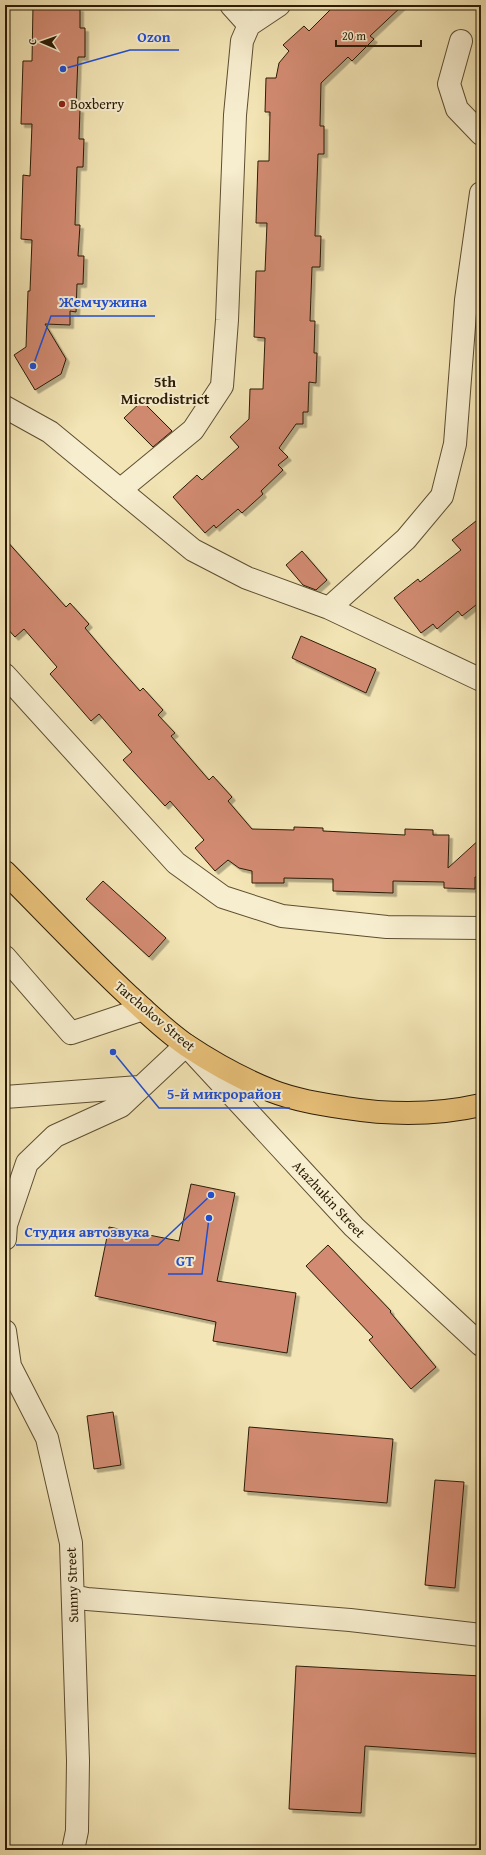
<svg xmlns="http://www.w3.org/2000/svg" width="486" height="1855" viewBox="0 0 486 1855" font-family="'Gentium Book Plus',serif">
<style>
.building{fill:#d28b72;stroke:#2b1b05;filter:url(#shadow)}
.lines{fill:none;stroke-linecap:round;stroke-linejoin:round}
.minor-casing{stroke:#5d4e31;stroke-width:24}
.major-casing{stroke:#2b1b05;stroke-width:24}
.minor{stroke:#f7eecf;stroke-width:22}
.major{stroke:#eac27a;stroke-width:22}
.poi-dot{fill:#8f2418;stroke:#f7eecf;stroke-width:1.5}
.labels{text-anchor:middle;stroke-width:4;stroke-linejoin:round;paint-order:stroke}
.poi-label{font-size:14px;fill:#2b1b05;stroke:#f7eecf;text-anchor:start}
.street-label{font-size:14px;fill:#2b1b05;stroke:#f7eecf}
.neighbourhood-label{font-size:15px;font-weight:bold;fill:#2b1b05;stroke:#f7eecf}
.leader{fill:none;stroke:#1d4ed8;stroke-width:1.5}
.callout-dot{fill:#1d4ed8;stroke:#f7eecf;stroke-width:1.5}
.callout-label{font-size:15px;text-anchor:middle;font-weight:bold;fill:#1d4ed8;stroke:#f7eecf;stroke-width:4;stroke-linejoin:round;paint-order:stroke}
</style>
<defs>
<filter id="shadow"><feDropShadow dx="3.5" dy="3.5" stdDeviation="0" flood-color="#0004"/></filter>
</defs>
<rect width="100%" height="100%" fill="#f3e5b5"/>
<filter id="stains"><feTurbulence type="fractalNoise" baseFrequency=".005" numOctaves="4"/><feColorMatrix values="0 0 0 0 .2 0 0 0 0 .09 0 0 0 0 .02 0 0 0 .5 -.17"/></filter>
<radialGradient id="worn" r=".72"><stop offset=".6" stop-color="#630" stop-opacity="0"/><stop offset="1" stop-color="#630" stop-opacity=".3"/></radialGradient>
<path class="building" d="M 33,5 L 75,5 L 75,8 L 80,8 L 80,28 L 85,28 L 85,57 L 78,57 L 76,109 L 80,109 L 79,139 L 84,139 L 83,167 L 77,167 L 75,225 L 80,225 L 78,256 L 84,256 L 83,284 L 77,284 L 76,312 L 70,311 L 70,325 L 45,324 L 66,359 L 61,374 L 35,390 L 14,355 L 26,347 L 28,291 L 30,291 L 32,240 L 21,239 L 23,175 L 30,176 L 32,124 L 21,124 L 23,61 L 32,61 Z
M 335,5 L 403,5 L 370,36 L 374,39 L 352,61 L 348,57 L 321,83 L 320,126 L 324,126 L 324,154 L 318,154 L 315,236 L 321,236 L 320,267 L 312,267 L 310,321 L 315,321 L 314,353 L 317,353 L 316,383 L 309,382 L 308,412 L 303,412 L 303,424 L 296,424 L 279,448 L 288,457 L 278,465 L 283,470 L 261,491 L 263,494 L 242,513 L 238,509 L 216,528 L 214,525 L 205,533 L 173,497 L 197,475 L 202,480 L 239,447 L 230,437 L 249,419 L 250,389 L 263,389 L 265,338 L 254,337 L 256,271 L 265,271 L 267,223 L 256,223 L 258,161 L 269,161 L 270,112 L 265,112 L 266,78 L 276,78 L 279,63 L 289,51 L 283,45 L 304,26 L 309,31 Z
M 142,401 L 172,431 L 153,447 L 124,418 Z
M 481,517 L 481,601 L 462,616 L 458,611 L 437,629 L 433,624 L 421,633 L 394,598 L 418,579 L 420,582 L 461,550 L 452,540 Z
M 5,539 L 66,607 L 70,603 L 89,624 L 85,628 L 108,655 L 140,691 L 143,688 L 163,710 L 158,715 L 175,733 L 171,736 L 209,780 L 213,776 L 232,797 L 228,801 L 252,829 L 294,830 L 294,827 L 323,828 L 323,831 L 405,835 L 405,829 L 433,830 L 433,835 L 449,835 L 448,868 L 481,838 L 481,877 L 475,877 L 475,889 L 444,888 L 444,882 L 393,881 L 393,893 L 333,891 L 333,879 L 284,878 L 284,883 L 252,883 L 252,871 L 239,868 L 228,860 L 215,871 L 195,848 L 204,840 L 170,801 L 165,806 L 123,760 L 132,752 L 99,714 L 91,721 L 50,674 L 57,667 L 24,629 L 15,637 L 5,626 Z
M 302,551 L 327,580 L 316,590 L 303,585 L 286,565 Z
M 301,636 L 376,669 L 366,693 L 292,658 Z
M 103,881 L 166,938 L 149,957 L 86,899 Z
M 191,1184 L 235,1193 L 217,1281 L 296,1293 L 287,1353 L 213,1341 L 216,1322 L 95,1296 L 109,1227 L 179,1241 Z
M 328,1245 L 391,1311 L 390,1312 L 436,1367 L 411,1389 L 369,1340 L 373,1337 L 306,1266 Z
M 113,1412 L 121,1465 L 94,1469 L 87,1416 Z
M 249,1427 L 393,1439 L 387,1503 L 244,1491 Z
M 435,1480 L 464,1482 L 455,1588 L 425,1585 Z
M 296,1666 L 481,1676 L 481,1754 L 365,1746 L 361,1813 L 289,1809 Z"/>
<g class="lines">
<defs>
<path id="minor" d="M 231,5 L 249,25
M 461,41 L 449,84 L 457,109 L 481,134
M 5,407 L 50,432 L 193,550 L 247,578 L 329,608 L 481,680
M 120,490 L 193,430 L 222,386 L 227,320 L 235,115 L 242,41 L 249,25 L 279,5
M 329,608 L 406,539 L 442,496 L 455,444 L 466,300 L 481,193
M 5,675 L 176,863 L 223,897 L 282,916 L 387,927 L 481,928
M 5,957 L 71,1033 L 143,1009
M 5,1097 L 139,1087
M 5,1239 L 6,1225 L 27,1163 L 55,1136 L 121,1106 L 186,1045 L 354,1227 L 481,1345
M 5,1331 L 10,1366 L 47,1438 L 71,1543 L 78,1761 L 77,1831 L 73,1850
M 73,1596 L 87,1599 L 350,1620 L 481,1635"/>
<path id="major" d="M 5,872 C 46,913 86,956 129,996 C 147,1013 166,1031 186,1045 C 213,1063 242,1079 272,1091 C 295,1100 321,1104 346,1108 C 390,1115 437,1115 481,1105"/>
</defs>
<use href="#minor" class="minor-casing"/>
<use href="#major" class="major-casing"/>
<use href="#minor" class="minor"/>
<use href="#major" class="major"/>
</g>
<circle class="poi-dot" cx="62" cy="104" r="4"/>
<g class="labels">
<g class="poi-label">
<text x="70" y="109">Boxberry</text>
</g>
<g class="street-label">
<text transform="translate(155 1016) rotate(40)" y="5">Tarchokov Street</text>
<text transform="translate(329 1199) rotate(47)" y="5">Atazhukin Street</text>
<text transform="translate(72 1585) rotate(-92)" y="5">Sunny Street</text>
</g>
<g class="neighbourhood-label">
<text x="165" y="387">5th<tspan x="165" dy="17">Microdistrict</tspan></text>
</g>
</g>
<path class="leader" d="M63 69L130 50H179M33 366L51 316H155M113 1052L159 1108H290M211 1195L158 1245H16M209 1218L202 1274H168"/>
<g class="callout-dot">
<circle cx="63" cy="69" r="4"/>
<circle cx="33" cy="366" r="4"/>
<circle cx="113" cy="1052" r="4"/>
<circle cx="211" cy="1195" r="4"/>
<circle cx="209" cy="1218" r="4"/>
</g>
<g class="callout-label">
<text x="154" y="42">Ozon</text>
<text x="103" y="307">Жемчужина</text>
<text x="224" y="1099">5-й микрорайон</text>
<text x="87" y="1237">Студия автозвука</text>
<text x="185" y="1266">GT</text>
</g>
<rect width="486" height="1855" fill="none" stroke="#f3e5b5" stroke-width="20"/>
<rect x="6" y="6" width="474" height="1843" fill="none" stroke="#2b1b05" stroke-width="2"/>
<rect x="10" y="10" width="466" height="1835" fill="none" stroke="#2b1b05"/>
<g transform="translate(42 42) rotate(272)" stroke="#f7eecf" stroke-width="3" paint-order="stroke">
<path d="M0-3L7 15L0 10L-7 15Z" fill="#2b1b05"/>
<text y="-6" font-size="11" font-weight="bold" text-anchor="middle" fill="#2b1b05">С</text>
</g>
<path d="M336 40v6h85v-6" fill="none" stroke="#2b1b05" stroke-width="2"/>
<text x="342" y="40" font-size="12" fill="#2b1b05" stroke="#f7eecf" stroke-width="3" paint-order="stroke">20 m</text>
<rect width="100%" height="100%" filter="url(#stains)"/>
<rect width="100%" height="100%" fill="url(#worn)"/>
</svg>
